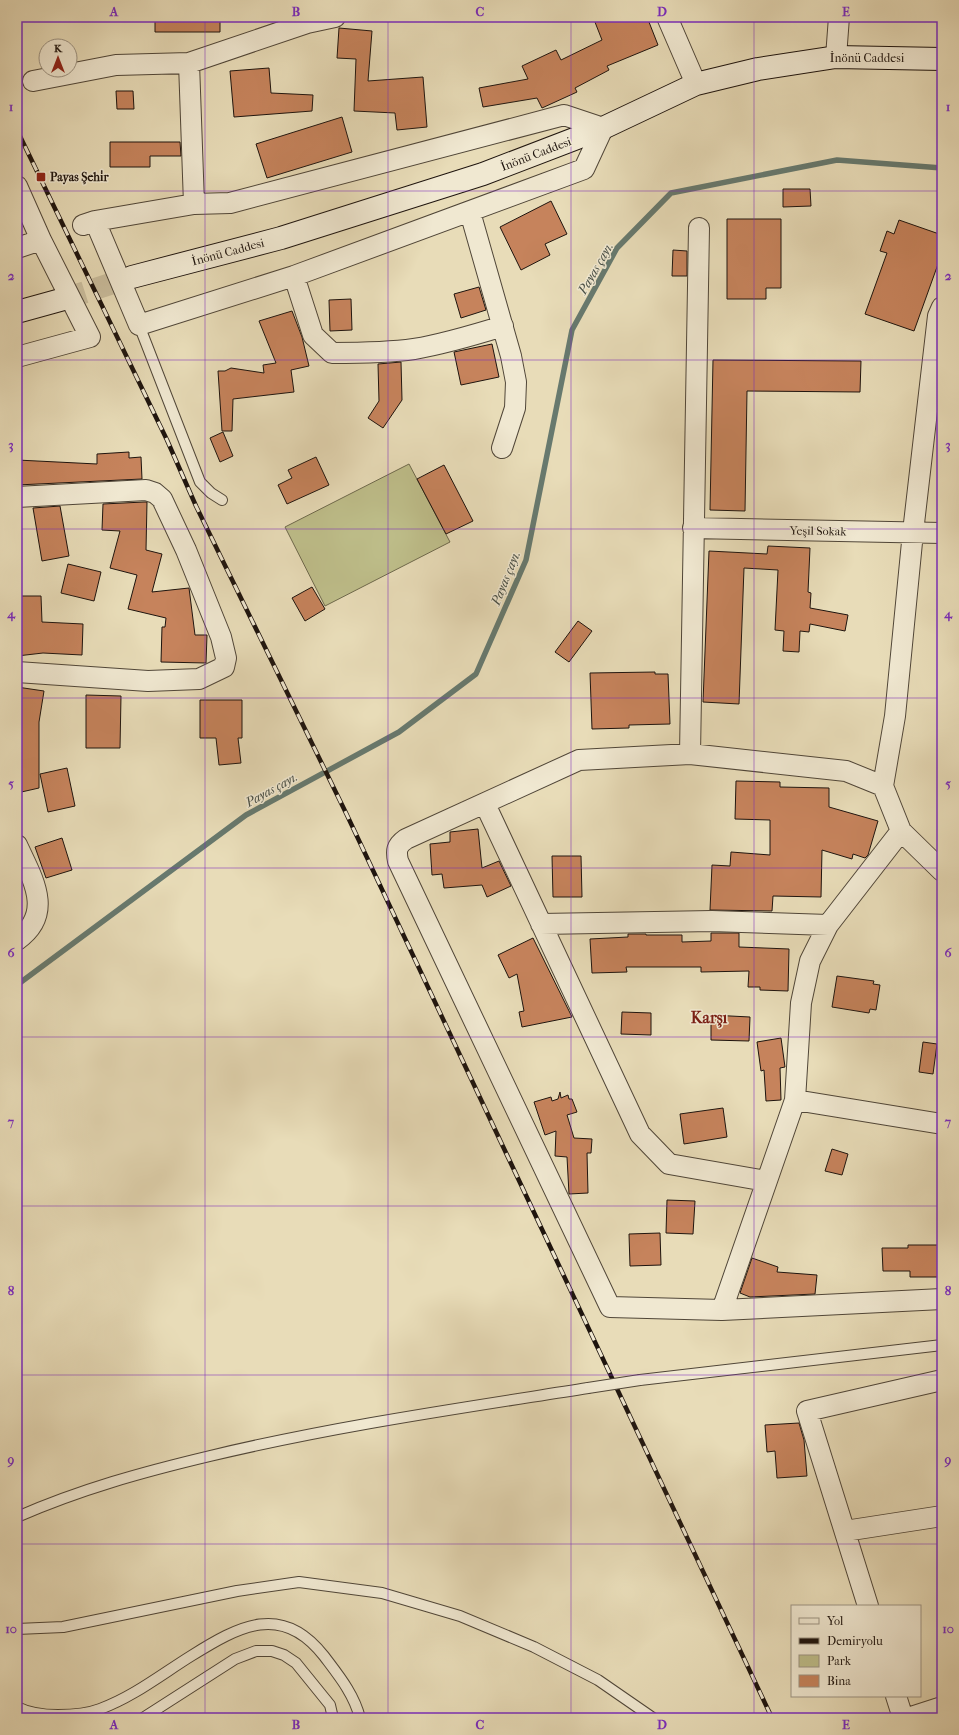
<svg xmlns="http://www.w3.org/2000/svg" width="959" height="1735" viewBox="0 0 959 1735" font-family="'IM FELL French Canon',serif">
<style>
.green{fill:#bebe8a;stroke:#6e694c}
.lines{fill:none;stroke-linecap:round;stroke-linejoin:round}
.stream{stroke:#67796e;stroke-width:5.5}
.building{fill:#c6835c;stroke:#1e140e}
.secondary-tunnel{stroke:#cabe9e;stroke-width:22;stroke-dasharray:22 11;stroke-linecap:butt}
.lane-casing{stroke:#504638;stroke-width:12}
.street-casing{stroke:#504638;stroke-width:22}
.secondary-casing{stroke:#1e140e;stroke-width:24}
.lane{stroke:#f0e8d1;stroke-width:10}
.street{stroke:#f0e8d1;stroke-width:20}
.secondary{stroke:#f0e8d1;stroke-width:22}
.rail-casing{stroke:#1e140e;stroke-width:4.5}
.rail{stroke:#f0e8d1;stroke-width:3;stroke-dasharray:9;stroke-linecap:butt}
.lane-bridge-casing{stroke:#504638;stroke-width:12;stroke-linecap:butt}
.lane-bridge{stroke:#f0e8d1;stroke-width:10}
.grid{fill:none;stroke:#7b2cbf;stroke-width:1;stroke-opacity:0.55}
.poi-dot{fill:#8f2418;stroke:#f0e8d1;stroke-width:1.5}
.labels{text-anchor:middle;stroke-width:3;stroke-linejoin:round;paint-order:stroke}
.street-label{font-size:12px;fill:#1e140e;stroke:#f0e8d1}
.poi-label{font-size:12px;font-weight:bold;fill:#1e140e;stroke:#f0e8d1;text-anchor:start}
.water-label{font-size:13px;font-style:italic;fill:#484f46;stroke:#f0e8d1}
.district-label{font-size:16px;font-weight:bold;fill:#7a1f14;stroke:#f0e8d1}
.neatline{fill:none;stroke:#7b2cbf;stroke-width:1.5}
.grid-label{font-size:13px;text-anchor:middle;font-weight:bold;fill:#7b2cbf}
</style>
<rect width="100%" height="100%" fill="#e8dcb8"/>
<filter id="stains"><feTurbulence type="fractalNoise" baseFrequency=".005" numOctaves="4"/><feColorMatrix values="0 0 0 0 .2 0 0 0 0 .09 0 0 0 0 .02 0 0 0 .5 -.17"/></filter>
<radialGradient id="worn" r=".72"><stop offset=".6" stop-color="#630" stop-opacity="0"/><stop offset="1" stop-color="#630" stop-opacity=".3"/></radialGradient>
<path class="green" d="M 409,464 L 450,542 L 325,606 L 285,527 Z"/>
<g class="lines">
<path class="stream" d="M 17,985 L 246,815 L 399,732 L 476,674 L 526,560 L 572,330 L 617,248 L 671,193 L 837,160 L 942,168"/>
</g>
<path class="building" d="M 155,17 L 220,17 L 220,32 L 155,32 Z
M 593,17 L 647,17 L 658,45 L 607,66 L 609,70 L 575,88 L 577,92 L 542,108 L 537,98 L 483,107 L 479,88 L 528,79 L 522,66 L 556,50 L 561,60 L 602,40 Z
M 339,28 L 372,31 L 368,81 L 423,77 L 427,127 L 397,130 L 395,113 L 354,111 L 356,59 L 337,58 Z
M 269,68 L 271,93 L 313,95 L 312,111 L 234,117 L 230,71 Z
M 116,91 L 133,91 L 134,109 L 117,109 Z
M 342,117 L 352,152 L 267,178 L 256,144 Z
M 110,142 L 180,142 L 181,156 L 150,156 L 150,167 L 110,167 Z
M 783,189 L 810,189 L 811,206 L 783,207 Z
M 551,201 L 567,234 L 545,244 L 550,255 L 521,270 L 500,227 Z
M 727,219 L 781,219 L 781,288 L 766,288 L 766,299 L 727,299 Z
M 899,220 L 942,235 L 942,253 L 914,331 L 865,314 L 887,253 L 880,251 L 887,231 L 894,234 Z
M 673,250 L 687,251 L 687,276 L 672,276 Z
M 479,287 L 486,310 L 461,318 L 454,294 Z
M 351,299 L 352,330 L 330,331 L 329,300 Z
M 292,311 L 302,337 L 309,366 L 291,370 L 294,392 L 233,399 L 232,431 L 222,431 L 218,371 L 225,371 L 231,368 L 264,373 L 263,365 L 276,363 L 259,321 Z
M 492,344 L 499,377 L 461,385 L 454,352 Z
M 713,360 L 861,361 L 860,392 L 747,391 L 745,511 L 710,510 Z
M 401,362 L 402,400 L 383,428 L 368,418 L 379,401 L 378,364 Z
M 223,432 L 233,456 L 220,462 L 210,438 Z
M 129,452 L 129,458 L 141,457 L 142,479 L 17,485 L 17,460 L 97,464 L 97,454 Z
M 316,457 L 329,485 L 287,504 L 278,485 L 292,478 L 288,470 Z
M 444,465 L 473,521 L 446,534 L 417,479 Z
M 144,502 L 147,502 L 146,550 L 162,554 L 152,592 L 189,588 L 195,635 L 207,635 L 206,663 L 161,662 L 162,627 L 165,627 L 166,618 L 128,609 L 137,575 L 110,568 L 120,531 L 102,530 L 103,504 Z
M 60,506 L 69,556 L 42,561 L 33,508 Z
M 768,546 L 810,548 L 808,592 L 811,593 L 810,608 L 848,615 L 845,631 L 810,624 L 809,632 L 800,631 L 799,652 L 783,651 L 784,631 L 775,630 L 778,570 L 744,568 L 739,704 L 703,702 L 709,551 L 767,554 Z
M 68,564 L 101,572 L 94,601 L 61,593 Z
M 312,587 L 325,609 L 305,621 L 292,598 Z
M 17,596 L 41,596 L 42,622 L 83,624 L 82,655 L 43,653 L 17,656 Z
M 578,621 L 592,631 L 569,662 L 555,652 Z
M 655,672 L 655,674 L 668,674 L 670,724 L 629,725 L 629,728 L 592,729 L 590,673 Z
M 17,687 L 44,691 L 39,722 L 39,788 L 17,793 Z
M 86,695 L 121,696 L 120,748 L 86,748 Z
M 200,700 L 242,700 L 242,738 L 238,738 L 241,763 L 219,765 L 216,738 L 200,738 Z
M 67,768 L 75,806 L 48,812 L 40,774 Z
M 736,781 L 780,782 L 780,787 L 829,788 L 829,807 L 878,821 L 868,855 L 865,858 L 853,854 L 852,859 L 822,850 L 821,897 L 773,896 L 772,911 L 710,910 L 712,865 L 730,866 L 731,852 L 770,855 L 770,820 L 735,819 Z
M 478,829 L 482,868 L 499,861 L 511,886 L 487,897 L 482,885 L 444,888 L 442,874 L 432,875 L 430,844 L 450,842 L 450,832 Z
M 62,838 L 72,870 L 46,878 L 35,847 Z
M 552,856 L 581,856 L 582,897 L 553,897 Z
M 711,933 L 739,933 L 739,947 L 789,949 L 788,991 L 760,990 L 760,987 L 748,987 L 749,971 L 701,972 L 701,967 L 626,967 L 627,972 L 592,973 L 590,939 L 628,937 L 628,934 L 646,934 L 646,935 L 682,935 L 682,942 L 711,941 Z
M 533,938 L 572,1017 L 522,1027 L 519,1012 L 524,1011 L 517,974 L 509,978 L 498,955 Z
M 837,976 L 874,981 L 873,984 L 880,985 L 876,1010 L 870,1009 L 869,1013 L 832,1007 Z
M 622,1012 L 651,1013 L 651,1035 L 621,1034 Z
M 711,1015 L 750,1017 L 749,1041 L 711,1040 Z
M 781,1038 L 785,1067 L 780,1068 L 781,1100 L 766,1101 L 764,1070 L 761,1071 L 757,1042 Z
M 923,1042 L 937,1044 L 933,1074 L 919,1072 Z
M 560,1092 L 561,1098 L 568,1095 L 569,1099 L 572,1099 L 577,1112 L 567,1115 L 574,1138 L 592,1139 L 591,1153 L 587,1153 L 588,1193 L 569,1194 L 567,1157 L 555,1156 L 556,1131 L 545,1135 L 534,1102 L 551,1097 L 552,1101 L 558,1099 Z
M 723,1108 L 727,1137 L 684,1144 L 680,1114 Z
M 832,1149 L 848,1154 L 842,1175 L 825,1171 Z
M 667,1200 L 695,1201 L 693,1234 L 666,1233 Z
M 660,1233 L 661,1265 L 630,1266 L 629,1234 Z
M 908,1245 L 940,1245 L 941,1277 L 910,1277 L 910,1271 L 883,1271 L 882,1248 L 908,1248 Z
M 752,1258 L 778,1267 L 777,1272 L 817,1275 L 815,1294 L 750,1297 L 740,1293 Z
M 799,1423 L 804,1440 L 807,1476 L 777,1478 L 775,1451 L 767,1452 L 765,1425 Z"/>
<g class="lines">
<path class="secondary-tunnel" d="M 64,299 L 132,277"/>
<defs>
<path id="lane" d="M 139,325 L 200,482 L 211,493 L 222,500
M 640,1380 L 942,1345
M 17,1517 C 81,1489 143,1472 210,1456 C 335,1426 462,1408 588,1388
M 17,1629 L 63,1627 L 237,1591 L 299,1582 L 382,1593 L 460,1616 L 534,1647 L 598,1680 L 653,1718
M 17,1707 C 29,1713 44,1715 58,1715 C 72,1715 87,1714 100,1709 C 133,1697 162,1674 191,1656 C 239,1626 282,1602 324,1656 C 339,1676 354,1694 360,1718
M 143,1718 L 235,1659 L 256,1651 L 272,1651 L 284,1655 L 296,1663 L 330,1705 L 333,1718"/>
<path id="street" d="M 305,17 L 307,23 L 335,17
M 667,17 L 696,84
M 836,57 L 839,17
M 33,81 L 116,65 L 189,63
M 17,186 L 41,240 L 17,248
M 194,204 L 189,63 L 307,23
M 470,212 L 511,356 L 516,382 L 515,408 L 502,448
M 83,225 L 95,221 L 194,204 L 230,203 L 564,115 L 603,128 L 584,169 L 294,276 L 139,325 L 95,221
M 294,276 L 313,335 L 332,353 C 359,353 387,353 414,349 C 444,344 474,335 503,326
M 17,357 L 90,337 L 41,240
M 17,497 L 146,490 L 155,493 L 162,499 L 186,550 L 221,637 L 226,658 L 224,667 L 199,679 L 148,681 L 17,672
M 693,528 L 942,533
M 690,754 L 699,228
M 883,786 L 895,716 L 913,532 L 938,316 L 942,307
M 485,804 L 640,1134 L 669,1164 L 766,1181
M 17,845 C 32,878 55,913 17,940
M 942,871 L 901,831 L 883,786 L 846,771 L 690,754 L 579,760 L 406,839 C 396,846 396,851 398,861 L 610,1307 L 722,1310 L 942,1299
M 541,924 L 712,921 L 828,925
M 795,1100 L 942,1124
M 722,1310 L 795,1100 L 801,1003 L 810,961 L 828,925 L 901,831
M 845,1531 L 942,1516
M 868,1606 L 807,1411 L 942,1380
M 896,1696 L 903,1718
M 908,1718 L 942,1707"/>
<path id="secondary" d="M 132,277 L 281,238 L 483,174 L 603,128 L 696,84 L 758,69 L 836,57 L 942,59
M 17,312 L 64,299"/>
</defs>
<use href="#lane" class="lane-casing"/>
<use href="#street" class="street-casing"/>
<use href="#secondary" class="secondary-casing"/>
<use href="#lane" class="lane"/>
<use href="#street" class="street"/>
<use href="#secondary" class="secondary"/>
<defs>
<path id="rail" d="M 17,130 L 167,440 L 196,506 L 346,813 L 772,1718"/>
</defs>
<use href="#rail" class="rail-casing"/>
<use href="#rail" class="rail"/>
<defs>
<path id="lane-bridge" d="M 588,1388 L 640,1380"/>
</defs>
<use href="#lane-bridge" class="lane-bridge-casing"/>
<use href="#lane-bridge" class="lane-bridge"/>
</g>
<path class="grid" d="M 205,17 L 205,1718M 388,17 L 388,1718M 571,17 L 571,1718M 754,17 L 754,1718M 17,191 L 942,191M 17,360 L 942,360M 17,529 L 942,529M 17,698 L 942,698M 17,868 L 942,868M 17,1037 L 942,1037M 17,1206 L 942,1206M 17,1375 L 942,1375M 17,1544 L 942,1544"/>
<rect class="poi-dot" x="36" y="172" width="10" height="10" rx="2"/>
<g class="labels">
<g class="street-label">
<text x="867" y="62">İnönü Caddesi</text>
<text transform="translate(536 154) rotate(-21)" y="4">İnönü Caddesi</text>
<text transform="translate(228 252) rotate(-15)" y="4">İnönü Caddesi</text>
<text transform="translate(818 531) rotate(1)" y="4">Yeşil Sokak</text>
</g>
<g class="poi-label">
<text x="50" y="181">Payas Şehi̇r</text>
</g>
<g class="water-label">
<text transform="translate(595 268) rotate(-60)" y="5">Payas çayı.</text>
<text transform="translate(505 578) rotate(-68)" y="5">Payas çayı.</text>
<text transform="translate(271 789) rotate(-29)" y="5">Payas çayı.</text>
</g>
<g class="district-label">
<text x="709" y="1023">Karşı</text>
</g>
</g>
<rect width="959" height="1735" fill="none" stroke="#e8dcb8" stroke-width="44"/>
<rect x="791" y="1605" width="130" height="92" fill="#f0e8d1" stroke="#9c9383"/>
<rect x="799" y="1618" width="20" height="6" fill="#f0e8d1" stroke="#9c9383"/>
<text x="827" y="1625" font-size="12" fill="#1e140e">Yol</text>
<rect x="799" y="1638" width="20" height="6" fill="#1e140e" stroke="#9c9383"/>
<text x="827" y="1645" font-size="12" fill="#1e140e">Demiryolu</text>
<rect x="799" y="1655" width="20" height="12" fill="#bebe8a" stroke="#9c9383"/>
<text x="827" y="1665" font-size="12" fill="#1e140e">Park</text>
<rect x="799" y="1675" width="20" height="12" fill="#c6835c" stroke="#9c9383"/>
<text x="827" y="1685" font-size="12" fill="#1e140e">Bina</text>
<g transform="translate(58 58)"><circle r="19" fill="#f0e8d1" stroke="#9c9383"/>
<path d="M0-3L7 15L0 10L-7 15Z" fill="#8f2418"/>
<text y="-6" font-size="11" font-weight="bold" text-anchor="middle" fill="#1e140e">K</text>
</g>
<rect x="22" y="22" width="915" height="1691" class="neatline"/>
<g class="grid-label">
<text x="114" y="16">A</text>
<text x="296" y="16">B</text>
<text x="480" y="16">C</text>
<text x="662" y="16">D</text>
<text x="846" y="16">E</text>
<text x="11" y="111">1</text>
<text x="948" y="111">1</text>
<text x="11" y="280">2</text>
<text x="948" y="280">2</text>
<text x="11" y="449">3</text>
<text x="948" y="449">3</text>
<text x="11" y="618">4</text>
<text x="948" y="618">4</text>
<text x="11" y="788">5</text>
<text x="948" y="788">5</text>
<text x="11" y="957">6</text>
<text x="948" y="957">6</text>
<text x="11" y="1126">7</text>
<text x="948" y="1126">7</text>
<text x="11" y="1295">8</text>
<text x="948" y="1295">8</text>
<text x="11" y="1464">9</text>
<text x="948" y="1464">9</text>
<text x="11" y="1633">10</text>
<text x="948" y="1633">10</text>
<text x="114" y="1729">A</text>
<text x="296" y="1729">B</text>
<text x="480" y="1729">C</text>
<text x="662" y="1729">D</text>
<text x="846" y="1729">E</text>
</g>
<rect width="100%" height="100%" filter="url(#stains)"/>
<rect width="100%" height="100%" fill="url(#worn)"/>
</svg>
